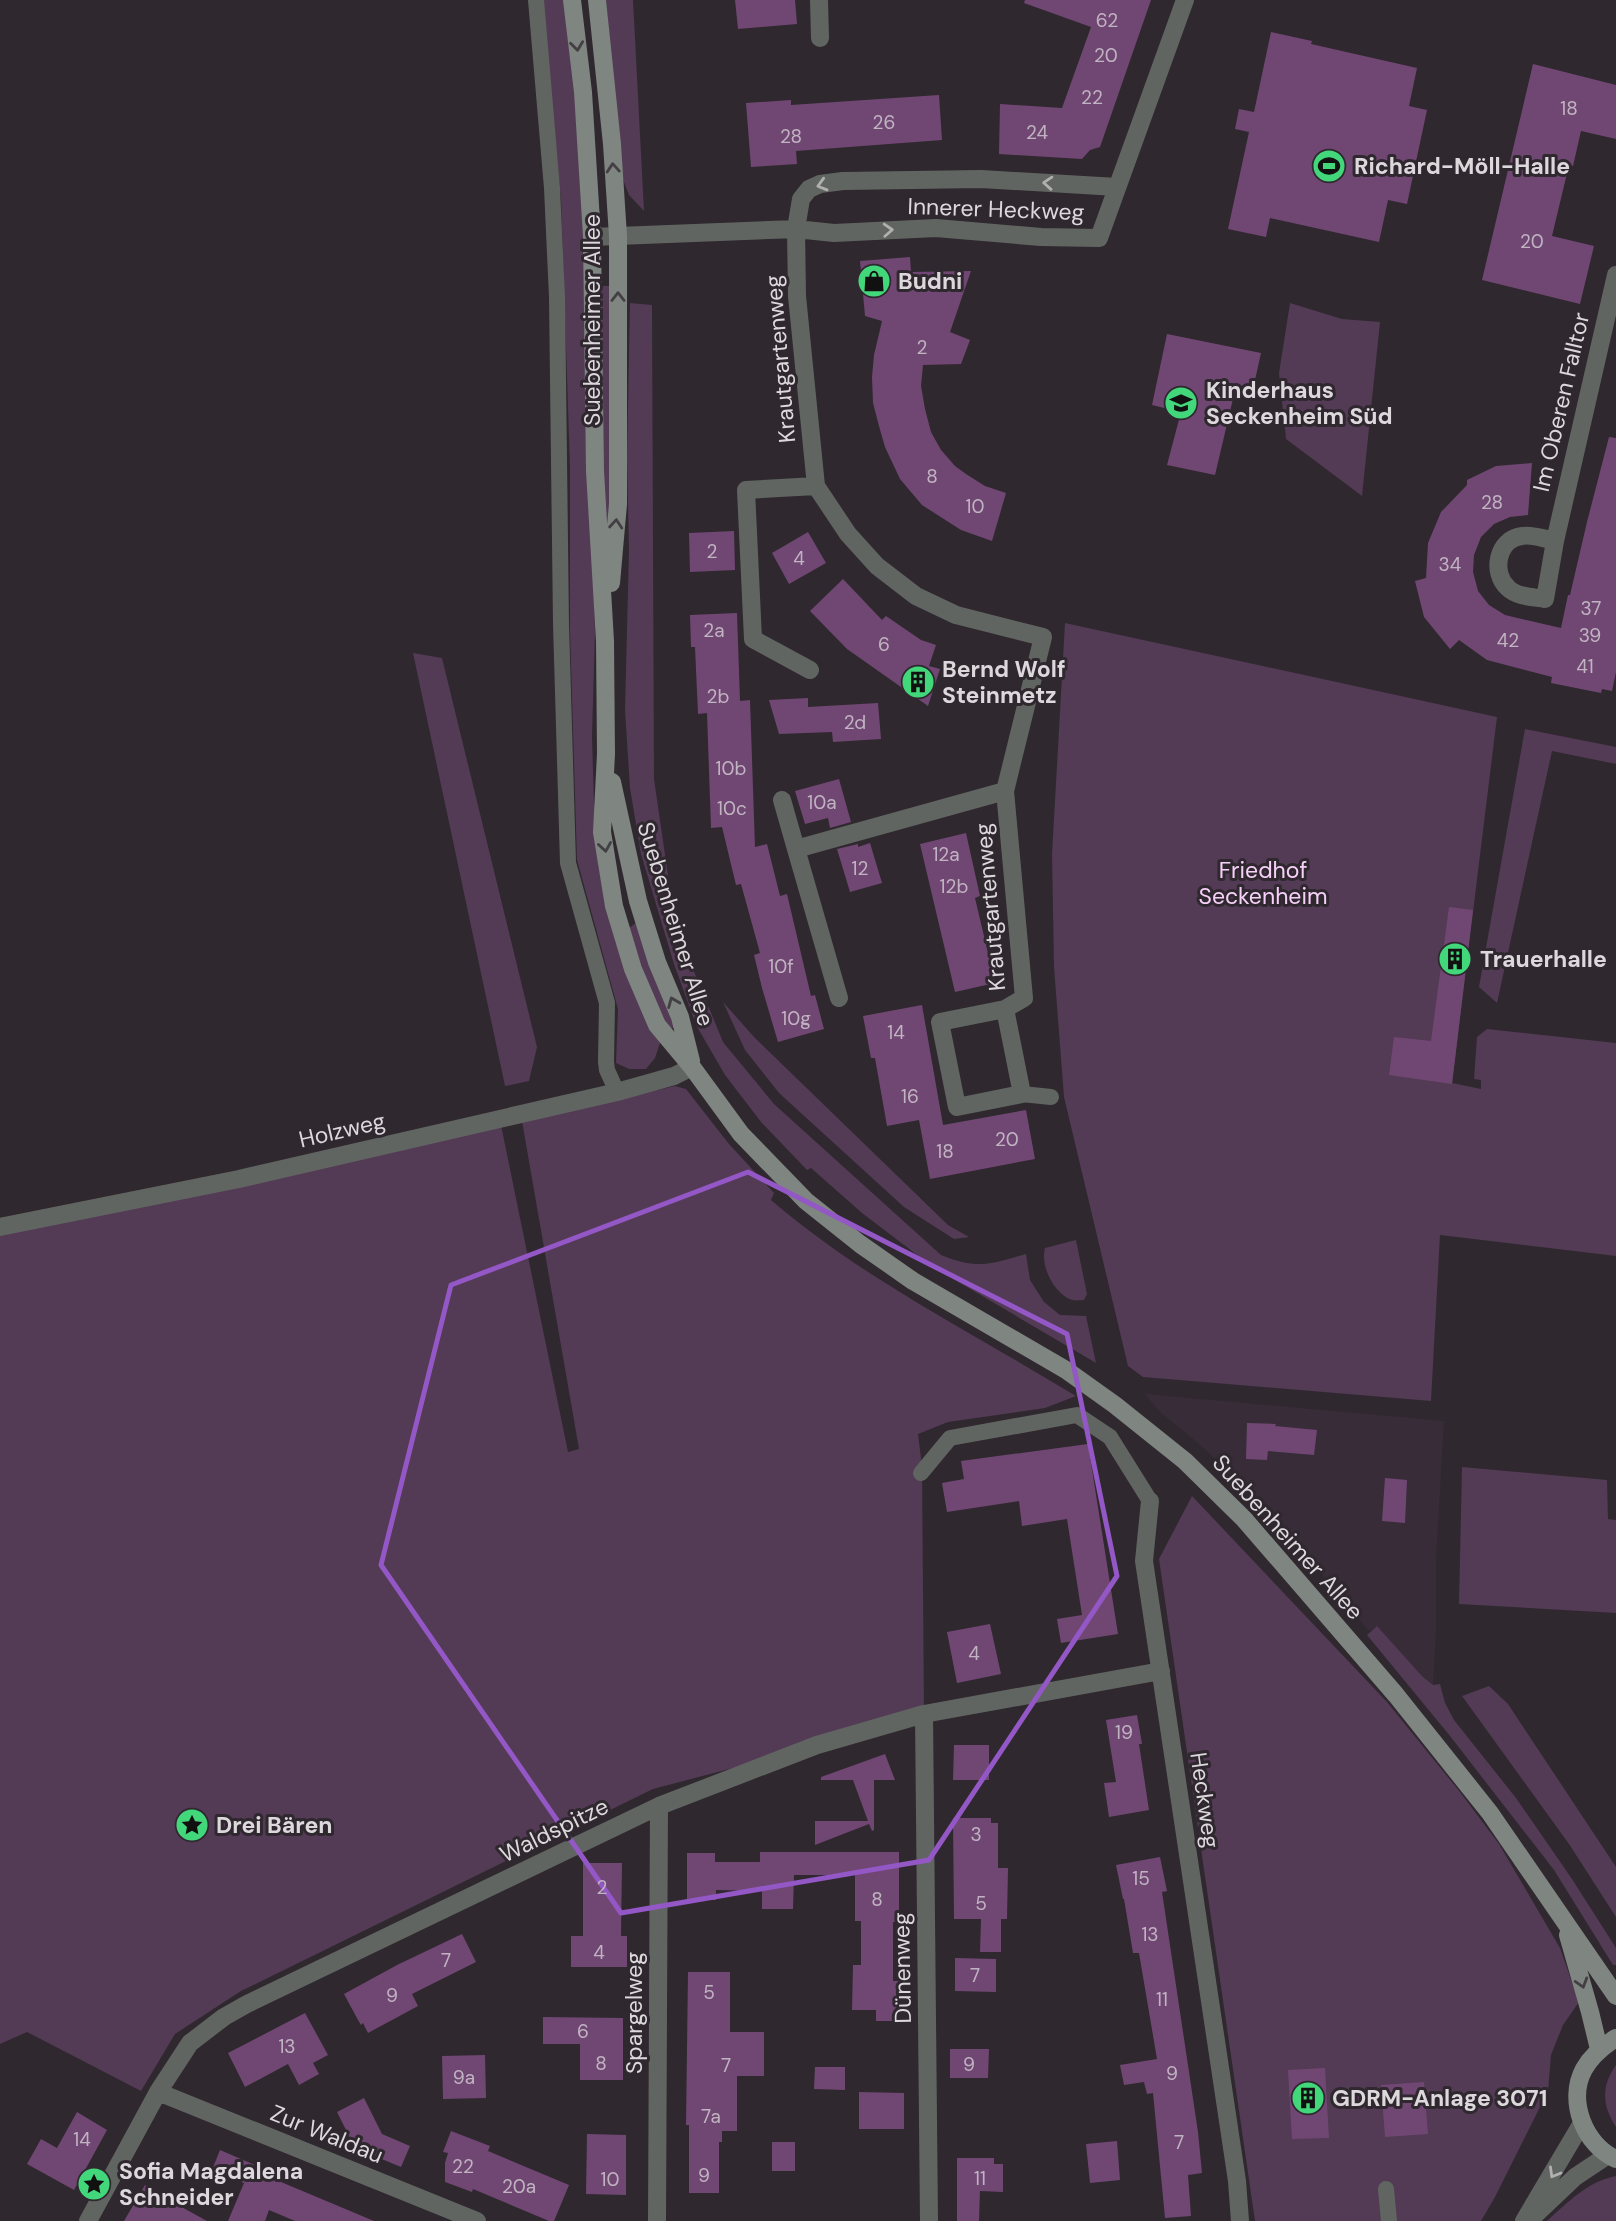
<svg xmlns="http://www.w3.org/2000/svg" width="1616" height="2221" viewBox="0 0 1616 2221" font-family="'DM Sans',sans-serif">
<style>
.built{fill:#382c39}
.green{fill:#533a55}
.building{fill:#704773}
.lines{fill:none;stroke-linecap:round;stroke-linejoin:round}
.service{stroke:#616561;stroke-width:16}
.minor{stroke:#616561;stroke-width:18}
.tertiary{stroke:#616561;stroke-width:18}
.secondary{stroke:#7f8580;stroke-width:18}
.oneway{stroke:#433f43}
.oneway2{stroke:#b1b0b1}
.marked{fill:none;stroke:#9357c6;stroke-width:5;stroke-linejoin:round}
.labels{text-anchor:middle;stroke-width:6;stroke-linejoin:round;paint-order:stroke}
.number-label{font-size:19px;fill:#c1b4c2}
.poi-label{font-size:23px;font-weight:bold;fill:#dcd8dc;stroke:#2f282f;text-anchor:start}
.street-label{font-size:23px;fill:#dcd8dc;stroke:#2f282f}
.park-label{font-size:23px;fill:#f7d0f9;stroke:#2f282f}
</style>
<rect width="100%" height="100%" fill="#2f282f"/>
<path class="built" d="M 1145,1394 L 1444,1421 L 1436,1560 L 1436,1631 L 1433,1685 L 1422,1676 L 1377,1627 L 1369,1631 L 1292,1539 L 1206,1450 L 1159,1411 Z"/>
<path class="green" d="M 542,0 L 566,0 L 575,94 L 587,303 L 595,633 L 592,736 L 594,804 L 603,876 L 661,1040 L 655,1058 L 646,1069 L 629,1069 L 616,1063 L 618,1009 L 577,860 L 570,632 L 570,467 L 561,199 Z
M 606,0 L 633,0 L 644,211 L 629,195 L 622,177 Z
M 598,286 L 610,286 L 611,489 L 608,540 L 602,491 Z
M 630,303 L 652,305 L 654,779 L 670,889 L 693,969 L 723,1042 L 774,1104 L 941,1255 C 979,1270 989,1264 1026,1254 L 1030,1280 L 1044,1302 L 1060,1315 L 1086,1316 L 1096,1363 L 933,1267 L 862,1213 L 811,1168 L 807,1170 L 761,1122 L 725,1075 L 696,1025 L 674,964 L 641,854 L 630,788 L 625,710 L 629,549 L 627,457 Z
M 1290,303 L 1342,319 L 1380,322 L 1362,496 L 1286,439 L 1279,373 Z
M 1065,623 L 1497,717 L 1452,1083 L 1481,1089 L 1481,1080 L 1474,1079 L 1477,1037 L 1487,1029 L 1616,1043 L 1616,1256 L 1440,1235 L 1431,1401 L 1143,1377 L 1128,1366 L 1064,1097 L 1054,967 L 1052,854 Z
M 413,653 L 442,658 L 537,1047 L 529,1081 L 505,1086 Z
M 1525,729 L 1616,747 L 1616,764 L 1552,751 L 1497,1003 L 1479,987 Z
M 637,922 L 677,1026 L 668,1030 L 647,983 L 629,928 Z
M 723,1002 L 755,1038 L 948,1225 L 969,1237 L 954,1239 L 904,1207 L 779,1093 L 745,1050 Z
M 675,1086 L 686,1089 L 729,1144 L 774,1193 L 771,1200 C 863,1279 973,1333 1076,1396 L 1045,1408 L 948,1422 L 918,1434 L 922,1466 L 924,1714 L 809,1748 L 653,1789 L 241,1991 L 175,2034 L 141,2091 L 27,2032 L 0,2044 L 0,1233 L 501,1125 L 568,1452 L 579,1449 L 522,1121 Z
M 1076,1240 L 1087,1294 L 1084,1300 C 1080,1300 1076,1301 1072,1300 C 1054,1294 1040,1266 1045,1248 Z
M 1462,1467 L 1607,1480 L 1608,1519 L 1616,1520 L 1616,1613 L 1459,1604 Z
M 1192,1496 L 1387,1702 L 1460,1792 L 1499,1844 L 1560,1948 L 1579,2002 L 1563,2025 L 1551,2055 L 1548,2091 L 1495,2197 L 1481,2221 L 1255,2221 L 1159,1559 Z
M 1377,1626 L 1422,1676 L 1433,1685 L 1440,1684 L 1445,1703 L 1454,1720 L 1516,1798 L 1572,1879 L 1616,1948 L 1616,1965 L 1613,1965 L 1554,1870 L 1450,1736 L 1367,1635 Z
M 1489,1686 L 1508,1704 L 1616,1867 L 1616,1917 L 1569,1844 L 1462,1696 Z
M 1616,2065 L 1616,2127 C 1602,2106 1601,2086 1616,2065 Z
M 1616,2176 L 1616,2221 L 1547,2221 C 1567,2203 1588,2181 1616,2176 Z"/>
<path class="building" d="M 735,0 L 795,0 L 797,24 L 738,29 Z
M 1025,0 L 1151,0 L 1100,147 L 1090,150 L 1082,159 L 999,154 L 1000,104 L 1062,108 L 1091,27 L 1024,3 Z
M 1271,32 L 1312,41 L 1311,44 L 1417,68 L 1409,106 L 1427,110 L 1407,204 L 1388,200 L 1379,242 L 1270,218 L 1266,237 L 1228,229 L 1249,132 L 1235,129 L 1239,109 L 1254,112 Z
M 1533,64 L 1616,85 L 1616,139 L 1581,131 L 1573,166 L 1569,165 L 1552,236 L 1594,246 L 1580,304 L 1482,280 Z
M 939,95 L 942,140 L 796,151 L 797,164 L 751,167 L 746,103 L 791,100 L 791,105 Z
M 910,257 L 911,272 L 971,271 L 950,332 L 970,340 L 961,364 L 923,365 L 921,386 L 925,409 L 931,432 L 941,450 L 955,466 L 966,474 L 985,486 L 1006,493 L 992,541 L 961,530 L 922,505 L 900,479 L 885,447 L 879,426 L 873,403 L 872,377 L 874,355 L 882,321 L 865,316 L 860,261 Z
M 1167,334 L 1261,353 L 1253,389 L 1236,386 L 1215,475 L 1167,465 L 1181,412 L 1152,405 Z
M 1609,437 L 1616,438 L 1616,672 L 1612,691 L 1602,689 L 1601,693 L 1551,683 L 1552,677 L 1487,660 L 1459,640 L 1450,649 L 1424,617 L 1415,581 L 1426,578 L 1428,543 L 1441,512 L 1467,485 L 1467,480 L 1496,466 L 1532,463 L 1528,515 L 1510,517 L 1494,524 L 1481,537 L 1474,555 L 1473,572 L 1478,591 L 1489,605 L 1505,615 L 1561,628 L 1568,595 L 1570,595 L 1587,522 Z
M 734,531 L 735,570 L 690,572 L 689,533 Z
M 808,532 L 826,563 L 789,584 L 772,553 Z
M 843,579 L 882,620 L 886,616 L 921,640 L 936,645 L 929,666 L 940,669 L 928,706 L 847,649 L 810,611 Z
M 737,613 L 740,701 L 750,700 L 755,847 L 767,844 L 780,896 L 787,894 L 811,996 L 815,995 L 824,1029 L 778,1042 L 762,988 L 754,955 L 760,953 L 741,884 L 736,885 L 722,827 L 711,828 L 707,713 L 698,714 L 695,647 L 691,647 L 690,615 Z
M 808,698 L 808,707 L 878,703 L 881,739 L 833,742 L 832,732 L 779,734 L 769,700 Z
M 839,779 L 851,822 L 830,828 L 828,818 L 805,824 L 795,791 Z
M 966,833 L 980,896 L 975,898 L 995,983 L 955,992 L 920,844 Z
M 870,843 L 882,883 L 850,892 L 837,849 L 858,844 L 858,847 Z
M 1449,907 L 1473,910 L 1452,1084 L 1389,1075 L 1394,1037 L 1431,1041 Z
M 922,1005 L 943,1125 L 1026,1110 L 1035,1159 L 930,1179 L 919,1120 L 887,1126 L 875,1058 L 871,1058 L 863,1016 Z
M 1247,1423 L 1276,1424 L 1275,1426 L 1317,1430 L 1314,1455 L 1268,1451 L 1267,1460 L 1246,1459 Z
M 1088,1444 L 1118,1634 L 1061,1643 L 1057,1619 L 1082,1615 L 1067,1519 L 1022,1526 L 1019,1501 L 947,1512 L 942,1483 L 964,1479 L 961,1461 Z
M 1385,1478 L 1407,1480 L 1405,1523 L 1382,1521 Z
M 990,1624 L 1001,1674 L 957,1683 L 947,1632 Z
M 1137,1715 L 1142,1744 L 1139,1744 L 1149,1810 L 1109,1817 L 1104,1783 L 1116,1782 L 1106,1720 Z
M 954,1745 L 989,1745 L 989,1780 L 953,1780 Z
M 885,1754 L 895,1780 L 874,1780 L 874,1830 L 872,1831 L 869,1824 L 815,1845 L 815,1821 L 868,1821 L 853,1780 L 821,1780 L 821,1777 Z
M 953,1818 L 991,1818 L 991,1823 L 998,1823 L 998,1868 L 1008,1868 L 1007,1919 L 1001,1919 L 1001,1952 L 980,1952 L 981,1919 L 954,1919 Z
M 760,1852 L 899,1852 L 899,1922 L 893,1922 L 893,1981 L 900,1981 L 899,2021 L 876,2021 L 876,2010 L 852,2010 L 853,1965 L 861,1965 L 861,1921 L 855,1921 L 855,1875 L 794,1875 L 793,1909 L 762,1909 L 762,1891 L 716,1890 L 716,1900 L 687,1900 L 687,1853 L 715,1853 L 715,1862 L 760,1862 Z
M 1160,1857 L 1167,1891 L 1162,1892 L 1198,2132 L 1202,2173 L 1188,2175 L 1191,2216 L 1165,2218 L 1153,2093 L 1147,2094 L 1144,2082 L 1124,2085 L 1120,2065 L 1157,2059 L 1139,1953 L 1133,1953 L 1124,1899 L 1123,1899 L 1116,1865 Z
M 583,1863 L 622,1863 L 621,1936 L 627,1936 L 627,1967 L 571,1967 L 571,1936 L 583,1936 Z
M 462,1934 L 476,1962 L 412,1994 L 418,2006 L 368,2033 L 363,2023 L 361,2025 L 358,2020 L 344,1994 L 397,1965 Z
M 955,1958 L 996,1959 L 996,1992 L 955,1991 Z
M 688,1972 L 730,1972 L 730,2032 L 764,2032 L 764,2076 L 737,2076 L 737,2131 L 722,2131 L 722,2142 L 719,2142 L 719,2193 L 689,2193 L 689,2125 L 686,2125 Z
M 305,2013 L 328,2055 L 313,2063 L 319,2074 L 299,2085 L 288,2064 L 245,2087 L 228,2053 Z
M 543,2017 L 623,2018 L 623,2080 L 580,2080 L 580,2044 L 543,2044 Z
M 950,2049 L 989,2049 L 988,2078 L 950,2078 Z
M 485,2055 L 486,2098 L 443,2099 L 442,2056 Z
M 815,2067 L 845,2067 L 845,2090 L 814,2089 Z
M 1325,2068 L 1329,2138 L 1292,2139 L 1288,2070 Z
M 1424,2082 L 1428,2134 L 1385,2137 L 1381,2085 Z
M 859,2092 L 904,2093 L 904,2129 L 859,2129 Z
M 364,2098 L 382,2134 L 410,2146 L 401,2167 L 355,2148 L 337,2112 Z
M 77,2112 L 107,2130 L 74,2190 L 27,2164 L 41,2139 L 57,2148 Z
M 451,2131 L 490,2146 L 488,2151 L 569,2185 L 554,2221 L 549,2221 L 473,2189 L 472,2192 L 445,2182 L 445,2163 L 448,2153 L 443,2152 Z
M 587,2134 L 626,2135 L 626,2195 L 586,2194 Z
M 1117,2141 L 1120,2180 L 1090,2183 L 1086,2144 Z
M 772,2142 L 795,2142 L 795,2171 L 772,2171 Z
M 220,2150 L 283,2177 L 281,2182 L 374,2221 L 295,2221 L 269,2210 L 265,2221 L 228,2221 L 244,2183 L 212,2170 Z
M 957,2158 L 994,2158 L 994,2164 L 1003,2164 L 1003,2192 L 980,2191 L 979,2221 L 957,2221 Z
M 145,2185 L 168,2197 L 167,2199 L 207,2221 L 124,2221 Z"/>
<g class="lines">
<path class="service" d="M 536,0 L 552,188 L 557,297 L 561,624 L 568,863 L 607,1003 L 606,1062 L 607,1070 L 617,1092
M 1022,1094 L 1051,1097
M 921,1473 L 950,1438 L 1077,1415 L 1110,1437 L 1150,1501
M 1386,2189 L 1389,2221"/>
<path class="minor" d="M 819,0 L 820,38
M 592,237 L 796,229 L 834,233 L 936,228 L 1041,237 L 1099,238 L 1185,0
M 1555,541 C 1545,539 1532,534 1522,536 C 1497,539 1491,573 1508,588 C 1517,597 1533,597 1545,599 L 1555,541 L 1616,275
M 810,670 L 753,639 L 746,490 L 816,486
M 782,800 L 796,849 L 1005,791
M 796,849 L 839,998
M 1005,1009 L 1024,998 L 1005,791 L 1043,637 L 956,615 L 916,596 L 877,566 L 848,534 L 816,486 L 797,296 L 796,229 L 801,199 L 809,189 L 820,184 L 843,181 L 981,179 L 1117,187
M 1005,1009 L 1022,1094 L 957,1107 L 940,1022 Z
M 0,1227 L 239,1179 L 617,1092 L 674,1076 L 692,1067
M 1150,1501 L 1144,1561 L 1237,2181 L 1240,2221
M 924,1714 L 929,2221
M 158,2092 L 477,2221
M 88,2221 L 158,2092 L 190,2043 L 224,2017 L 247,2004 L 659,1806 L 817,1745 L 924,1714 L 1161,1671
M 657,2221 L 659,1806"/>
<path class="tertiary" d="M 1536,2214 L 1575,2177 L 1608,2155
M 1524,2221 L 1582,2123"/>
<path class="secondary" d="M 572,0 L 583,92 L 592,237 L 595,471 L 605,641 L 606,754 L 602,832 L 614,906 L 633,969 L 657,1025 L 692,1067 L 741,1134 L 806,1201 L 860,1244 L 913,1281 L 1066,1370 L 1115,1405 L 1185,1461 L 1244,1519 L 1396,1695 L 1490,1813 L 1616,1996
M 597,0 L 612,144 L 618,236 L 618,504 L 611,583
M 612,782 L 638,901 L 657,962 L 680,1017 L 691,1061
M 1568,1935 L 1590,2012 L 1599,2049
M 1616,2038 C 1603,2046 1592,2055 1584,2069 C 1567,2100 1584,2145 1616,2159"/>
</g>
<defs><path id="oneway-chevron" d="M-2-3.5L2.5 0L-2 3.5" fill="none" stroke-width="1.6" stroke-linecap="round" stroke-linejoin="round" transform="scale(1.75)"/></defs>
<g class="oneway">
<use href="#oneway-chevron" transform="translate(577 46) rotate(83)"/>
<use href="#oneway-chevron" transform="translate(613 168) rotate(-94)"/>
<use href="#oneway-chevron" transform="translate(618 297) rotate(-90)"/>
<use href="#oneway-chevron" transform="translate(616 524) rotate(-85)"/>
<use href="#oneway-chevron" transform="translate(605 847) rotate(81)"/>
<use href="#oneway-chevron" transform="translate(673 1002) rotate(-112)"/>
<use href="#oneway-chevron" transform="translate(1582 1983) rotate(73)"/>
</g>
<g class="oneway2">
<use href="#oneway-chevron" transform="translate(1048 183) rotate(-176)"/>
<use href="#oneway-chevron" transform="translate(822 185) rotate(164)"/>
<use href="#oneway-chevron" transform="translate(888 230) rotate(-3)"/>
<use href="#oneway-chevron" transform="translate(1554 2173) rotate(120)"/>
</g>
<path class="marked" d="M 748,1172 L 1067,1334 L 1117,1576 L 929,1860 L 621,1913 L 381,1565 L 451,1285 Z"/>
<defs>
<symbol id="stadium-disc" viewBox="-11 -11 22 22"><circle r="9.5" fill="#43d77b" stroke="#2f282f"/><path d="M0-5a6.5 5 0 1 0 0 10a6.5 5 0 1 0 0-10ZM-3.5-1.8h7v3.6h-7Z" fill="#111"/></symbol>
<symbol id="shop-disc" viewBox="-11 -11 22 22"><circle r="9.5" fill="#43d77b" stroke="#2f282f"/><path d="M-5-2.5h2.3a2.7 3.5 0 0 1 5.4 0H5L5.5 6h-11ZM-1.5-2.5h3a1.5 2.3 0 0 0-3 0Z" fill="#111"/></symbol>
<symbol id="school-disc" viewBox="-11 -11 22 22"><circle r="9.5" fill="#43d77b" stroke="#2f282f"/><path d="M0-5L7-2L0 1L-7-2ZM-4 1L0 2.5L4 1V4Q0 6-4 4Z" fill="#111"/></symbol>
<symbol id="building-disc" viewBox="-11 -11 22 22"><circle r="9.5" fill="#43d77b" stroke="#2f282f"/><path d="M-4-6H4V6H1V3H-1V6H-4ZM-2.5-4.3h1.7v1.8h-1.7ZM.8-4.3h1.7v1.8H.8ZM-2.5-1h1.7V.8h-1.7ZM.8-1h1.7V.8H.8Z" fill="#111"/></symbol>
<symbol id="sight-disc" viewBox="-11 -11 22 22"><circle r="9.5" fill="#43d77b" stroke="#2f282f"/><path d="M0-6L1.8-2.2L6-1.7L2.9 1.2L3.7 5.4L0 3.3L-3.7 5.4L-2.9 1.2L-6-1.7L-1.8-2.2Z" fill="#111"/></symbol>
</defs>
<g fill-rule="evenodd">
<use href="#stadium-disc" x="1310" y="147" width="38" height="38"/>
<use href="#shop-disc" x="855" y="262" width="38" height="38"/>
<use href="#school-disc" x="1162" y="384" width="38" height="38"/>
<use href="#building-disc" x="899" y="663" width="38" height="38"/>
<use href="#building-disc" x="1436" y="940" width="38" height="38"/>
<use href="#sight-disc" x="173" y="1806" width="38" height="38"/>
<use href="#building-disc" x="1289" y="2079" width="38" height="38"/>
<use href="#sight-disc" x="75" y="2165" width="38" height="38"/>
</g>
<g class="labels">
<g class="number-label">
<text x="1107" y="27">62</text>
<text x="1106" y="62">20</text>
<text x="1092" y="104">22</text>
<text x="1569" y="115">18</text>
<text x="884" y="129">26</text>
<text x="1037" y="139">24</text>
<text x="791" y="143">28</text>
<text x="1532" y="248">20</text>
<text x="922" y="354">2</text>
<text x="932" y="483">8</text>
<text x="1492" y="509">28</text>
<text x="975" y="513">10</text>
<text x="712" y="558">2</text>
<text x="799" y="565">4</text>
<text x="1450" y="571">34</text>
<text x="1591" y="615">37</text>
<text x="714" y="637">2a</text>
<text x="1590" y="642">39</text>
<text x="1508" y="647">42</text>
<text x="884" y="651">6</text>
<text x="1585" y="673">41</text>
<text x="718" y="703">2b</text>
<text x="855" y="729">2d</text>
<text x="731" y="775">10b</text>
<text x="822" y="809">10a</text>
<text x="732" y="815">10c</text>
<text x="946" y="861">12a</text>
<text x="860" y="875">12</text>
<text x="954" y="893">12b</text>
<text x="781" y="973">10f</text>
<text x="796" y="1025">10g</text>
<text x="896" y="1039">14</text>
<text x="910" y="1103">16</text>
<text x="1007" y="1146">20</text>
<text x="945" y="1158">18</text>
<text x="974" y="1660">4</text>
<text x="1124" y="1739">19</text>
<text x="976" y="1841">3</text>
<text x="1141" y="1885">15</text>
<text x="602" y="1894">2</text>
<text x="877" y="1906">8</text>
<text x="981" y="1910">5</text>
<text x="1150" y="1941">13</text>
<text x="599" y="1959">4</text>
<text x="446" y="1967">7</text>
<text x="975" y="1982">7</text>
<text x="709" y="1999">5</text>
<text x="392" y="2002">9</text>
<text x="1162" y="2006">11</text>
<text x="583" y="2038">6</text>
<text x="287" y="2053">13</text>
<text x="601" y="2070">8</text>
<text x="969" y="2071">9</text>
<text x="726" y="2072">7</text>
<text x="1172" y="2080">9</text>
<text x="464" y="2084">9a</text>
<text x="711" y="2123">7a</text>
<text x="82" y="2146">14</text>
<text x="1179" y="2149">7</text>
<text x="463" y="2173">22</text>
<text x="704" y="2182">9</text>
<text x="980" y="2185">11</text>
<text x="610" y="2186">10</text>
<text x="519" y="2193">20a</text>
</g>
<g class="poi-label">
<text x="1354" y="174">Richard-Möll-Halle</text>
<text x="898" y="289">Budni</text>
<text x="1206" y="398">Kinderhaus<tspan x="1206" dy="26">Seckenheim Süd</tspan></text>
<text x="942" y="677">Bernd Wolf<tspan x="942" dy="26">Steinmetz</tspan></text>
<text x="1480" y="967">Trauerhalle</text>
<text x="216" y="1833">Drei Bären</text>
<text x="1332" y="2106">GDRM-Anlage 3071</text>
<text x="119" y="2179">Sofia Magdalena<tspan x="119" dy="26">Schneider</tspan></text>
</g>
<g class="street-label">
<text transform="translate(996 209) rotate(2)" y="8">Innerer Heckweg</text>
<text transform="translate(592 320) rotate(-90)" y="8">Suebenheimer Allee</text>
<text transform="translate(780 359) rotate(-95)" y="8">Krautgartenweg</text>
<text transform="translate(1561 402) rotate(-77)" y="8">Im Oberen Falltor</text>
<text transform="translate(990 907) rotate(-95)" y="8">Krautgartenweg</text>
<text transform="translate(676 924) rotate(73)" y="8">Suebenheimer Allee</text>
<text transform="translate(342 1130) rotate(-13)" y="8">Holzweg</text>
<text transform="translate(1288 1537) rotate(48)" y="8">Suebenheimer Allee</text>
<text transform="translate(1205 1800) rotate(82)" y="8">Heckweg</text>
<text transform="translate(554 1830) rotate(-26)" y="8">Waldspitze</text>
<text transform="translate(902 1968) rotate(-91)" y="8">Dünenweg</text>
<text transform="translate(634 2013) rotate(-90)" y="8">Spargelweg</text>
<text transform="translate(327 2134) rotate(22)" y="8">Zur Waldau</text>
</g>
<g class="park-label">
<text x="1263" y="878">Friedhof<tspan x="1263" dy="26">Seckenheim</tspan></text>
</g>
</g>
</svg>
